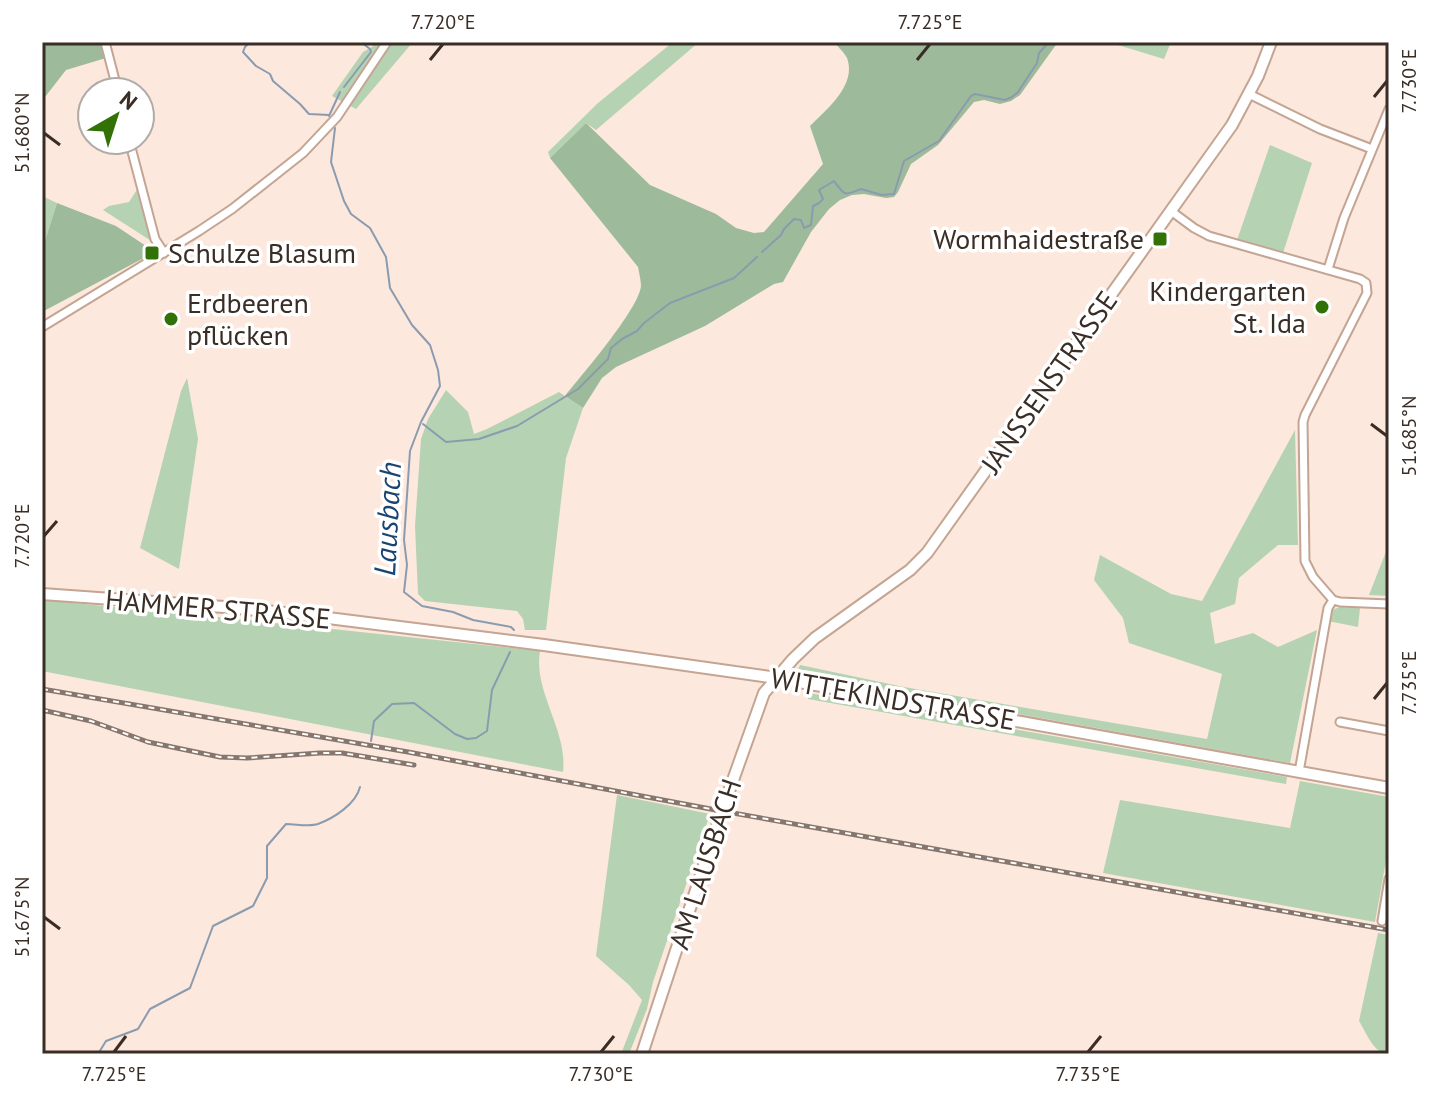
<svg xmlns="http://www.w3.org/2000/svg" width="1431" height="1096" viewBox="0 0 1431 1096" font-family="'PT Sans',sans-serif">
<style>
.green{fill:#b5d3b2}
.forest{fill:#9dbb9a}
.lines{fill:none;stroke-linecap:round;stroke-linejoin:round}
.stream{stroke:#8a9bb0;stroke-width:2}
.street-casing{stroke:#c4a492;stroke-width:11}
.secondary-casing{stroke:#c4a492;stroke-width:14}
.street{stroke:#fff;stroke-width:7}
.secondary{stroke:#fff;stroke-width:10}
.rail-casing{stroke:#86766d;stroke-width:5}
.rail{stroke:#fff;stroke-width:2;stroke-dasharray:6;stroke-linecap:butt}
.ticks{fill:none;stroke:#392d25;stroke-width:3}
.poi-dot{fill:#327106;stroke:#fff;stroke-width:3}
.labels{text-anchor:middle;stroke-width:7;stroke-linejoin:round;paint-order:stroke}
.poi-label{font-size:28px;fill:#392d25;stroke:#fff;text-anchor:end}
.street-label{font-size:28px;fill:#392d25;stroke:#fff}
.water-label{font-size:30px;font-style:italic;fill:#1b4570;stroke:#fff}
.neatline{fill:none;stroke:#392d25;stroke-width:3}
.ticks-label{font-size:20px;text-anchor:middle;fill:#392d25}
</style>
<rect width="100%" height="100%" fill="#fce8dc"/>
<path class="green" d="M 376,42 L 413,42 L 356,109 L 332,96 L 363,52 L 372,47 Z
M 673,42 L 699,42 L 596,130 L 586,123 L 550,158 L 548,152 L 598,103 Z
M 1108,42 L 1171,42 L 1164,59 Z
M 1270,145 L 1312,163 L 1283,253 L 1237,240 Z
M 140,185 L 156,244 L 103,210 L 109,206 L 129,202 Z
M 42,196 L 57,203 L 42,250 Z
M 187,378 L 198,439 L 179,569 L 140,548 L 181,391 Z
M 446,390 L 468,412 L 474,434 L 487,429 L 559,392 L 583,408 L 566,458 L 546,630 L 525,630 L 523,619 L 517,611 L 425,601 L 418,594 L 415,526 L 421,439 L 428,419 Z
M 1295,430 L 1298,545 L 1278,545 L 1239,578 L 1235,604 L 1210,613 L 1215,644 L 1253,633 L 1278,647 L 1317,630 L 1290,763 L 835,681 L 798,670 L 800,665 L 904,687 L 1207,739 L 1222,674 L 1129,643 L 1123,618 L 1094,580 L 1100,555 L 1171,594 L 1202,601 Z
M 1389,544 L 1389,596 L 1369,595 Z
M 42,600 L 199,615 L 540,651 C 533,692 568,730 563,772 L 42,671 Z
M 1341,607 L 1360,608 L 1358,627 L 1328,621 C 1330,612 1332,609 1341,607 Z
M 809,693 L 1287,777 L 1286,784 L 808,699 Z
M 1300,781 L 1389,797 L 1389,844 L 1375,922 L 1103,873 L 1120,800 L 1290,828 Z
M 617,795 L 710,814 L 653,982 L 647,1009 L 629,1054 L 621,1054 L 642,1000 L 629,985 L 596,956 Z
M 1378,933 L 1389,935 L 1389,1054 C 1374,1054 1367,1034 1359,1021 Z"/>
<path class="forest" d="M 42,42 L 102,42 L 106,58 L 66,70 L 45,97 L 42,93 Z
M 834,42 L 1058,42 L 1020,95 L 1011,101 L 1000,104 L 984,100 L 974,102 L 938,145 L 911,164 L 898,192 L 894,197 L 886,198 L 864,194 L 852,195 L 840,200 L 829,209 L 811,232 L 783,282 L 774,284 L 705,326 L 616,367 L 602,378 L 583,408 L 565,396 C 581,376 639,309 641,286 C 641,281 639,272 638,267 L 550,158 L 586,123 L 650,185 L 716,214 L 736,228 L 754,233 L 764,232 L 823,164 L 810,126 C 827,109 857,85 847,58 C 844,52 838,47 834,42 Z
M 57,203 L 116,226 L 155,252 L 42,312 L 42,250 Z"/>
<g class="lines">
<path class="stream" d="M 250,42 L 245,47 L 243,52 L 256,66 L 270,74 L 273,81 L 300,104 L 309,114 L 329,115
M 344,87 L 371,52 L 370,49 L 361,42
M 329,116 L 340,92
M 335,128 L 331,162 L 344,201 L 351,214 L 370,228 L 386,257 L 390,288 L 412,325 L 430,345 L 438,370 L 440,386 L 421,422 L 410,451 L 404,540 L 407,565 L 404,592 L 422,606 L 453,612 L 473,620 L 511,627 L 514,630
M 762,252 L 781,235 L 784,229 L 794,219 L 801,220 L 804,228 L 811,225 L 813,206 L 819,203 L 823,199 L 819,190 L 834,181 C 845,196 844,196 861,189 L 882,195 L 894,194 L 904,161 L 939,141 L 971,96 L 975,94 L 1005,100 L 1012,97 L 1018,92 L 1037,63 L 1039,53 L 1049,42
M 423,424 L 446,442 L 479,439 L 517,426 L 578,389 L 608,359 L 611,348 L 622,339 L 637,331 L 644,323 L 670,303 L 734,278 L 757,257
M 371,741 L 374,721 L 392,704 L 414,703 L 455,734 L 467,739 L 476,738 L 487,731 L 492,690 L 510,652
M 98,1054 L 106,1041 L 138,1029 L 150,1009 L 190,988 L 213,926 L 253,906 L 267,878 L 267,846 L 286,824 C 296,824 309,827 318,824 C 334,818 356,804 360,787"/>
<defs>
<path id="street" d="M 105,42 L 118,92
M 1249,94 L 1320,129 L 1372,149
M 129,140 L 155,239 L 164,253
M 1171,211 L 1194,228 L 1209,236 L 1360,279 L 1366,283 L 1367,293 L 1305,415 L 1303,422 L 1305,561 L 1313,577 L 1333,600
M 1328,269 L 1344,218 L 1389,109
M 42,327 L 199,231 L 232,209 L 279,172 L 303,153 L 337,117 L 387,42
M 1333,600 L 1340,602 L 1389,604
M 1340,722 L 1389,731
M 1299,772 L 1328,608 L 1333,600
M 1382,921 L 1389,879"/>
<path id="secondary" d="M 42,594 L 238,608 L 312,616 L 544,645 L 777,678 L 1389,788
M 642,1054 L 722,811 L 764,693 L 793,659 L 815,638 L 910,570 L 927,553 L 1232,125 L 1258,76 L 1271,42"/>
</defs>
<use href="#street" class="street-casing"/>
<use href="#secondary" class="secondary-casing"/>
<use href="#street" class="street"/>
<use href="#secondary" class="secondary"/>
<defs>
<path id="rail" d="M 42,689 L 408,752 L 716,810 L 1389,930
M 42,710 L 91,721 L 148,742 L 220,757 L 247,758 L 320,753 L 342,753 L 414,765"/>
</defs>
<use href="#rail" class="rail-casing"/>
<use href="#rail" class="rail"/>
</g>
<path class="ticks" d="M 430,60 L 443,44M 917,60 L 930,44M 1374,97 L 1387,81M 44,133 L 60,145M 1371,424 L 1387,436M 44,536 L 57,521M 1374,699 L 1387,683M 44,917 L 60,929M 114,1052 L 126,1036M 601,1052 L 614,1036M 1088,1052 L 1101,1036"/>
<g class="poi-dot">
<rect x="1152" y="231" width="16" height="16" rx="4"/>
<rect x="144" y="245" width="16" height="16" rx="4"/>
<circle cx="1322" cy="307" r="8"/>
<circle cx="171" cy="319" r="8"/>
</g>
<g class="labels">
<g class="poi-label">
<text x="1144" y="249">Wormhaidestraße</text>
<text x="168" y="263" text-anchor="start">Schulze Blasum</text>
<text x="1306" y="301">Kindergarten<tspan x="1306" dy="32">St. Ida</tspan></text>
<text x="187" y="313" text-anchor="start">Erdbeeren<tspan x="187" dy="32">pflücken</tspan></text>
</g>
<g class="street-label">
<text transform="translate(1049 382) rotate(-55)" y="10">JANSSENSTRASSE</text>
<text transform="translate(218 609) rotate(5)" y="10">HAMMER STRASSE</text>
<text transform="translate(893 699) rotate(10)" y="10">WITTEKINDSTRASSE</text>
<text transform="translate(705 864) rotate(-72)" y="10">AM LAUSBACH</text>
</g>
<g class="water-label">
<text transform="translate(388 519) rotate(-87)" y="10">Lausbach</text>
</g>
</g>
<rect width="1431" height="1096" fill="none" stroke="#ffffff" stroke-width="88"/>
<g transform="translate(116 116) rotate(39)"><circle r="38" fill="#ffffff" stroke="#b0aba8" stroke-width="2"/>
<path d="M0-6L14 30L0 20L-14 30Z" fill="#327106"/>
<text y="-12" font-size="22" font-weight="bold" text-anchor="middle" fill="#392d25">N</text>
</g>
<rect x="44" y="44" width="1343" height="1008" class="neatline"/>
<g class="ticks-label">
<text x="443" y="29">7.720°E</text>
<text x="930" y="29">7.725°E</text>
<text transform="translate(1409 81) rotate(-90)" y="7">7.730°E</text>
<text transform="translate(22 133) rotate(-90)" y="7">51.680°N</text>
<text transform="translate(1409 436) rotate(-90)" y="7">51.685°N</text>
<text transform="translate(22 536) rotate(-90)" y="7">7.720°E</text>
<text transform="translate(1409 683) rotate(-90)" y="7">7.735°E</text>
<text transform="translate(22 917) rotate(-90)" y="7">51.675°N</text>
<text x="114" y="1081">7.725°E</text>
<text x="601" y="1081">7.730°E</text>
<text x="1088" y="1081">7.735°E</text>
</g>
</svg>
